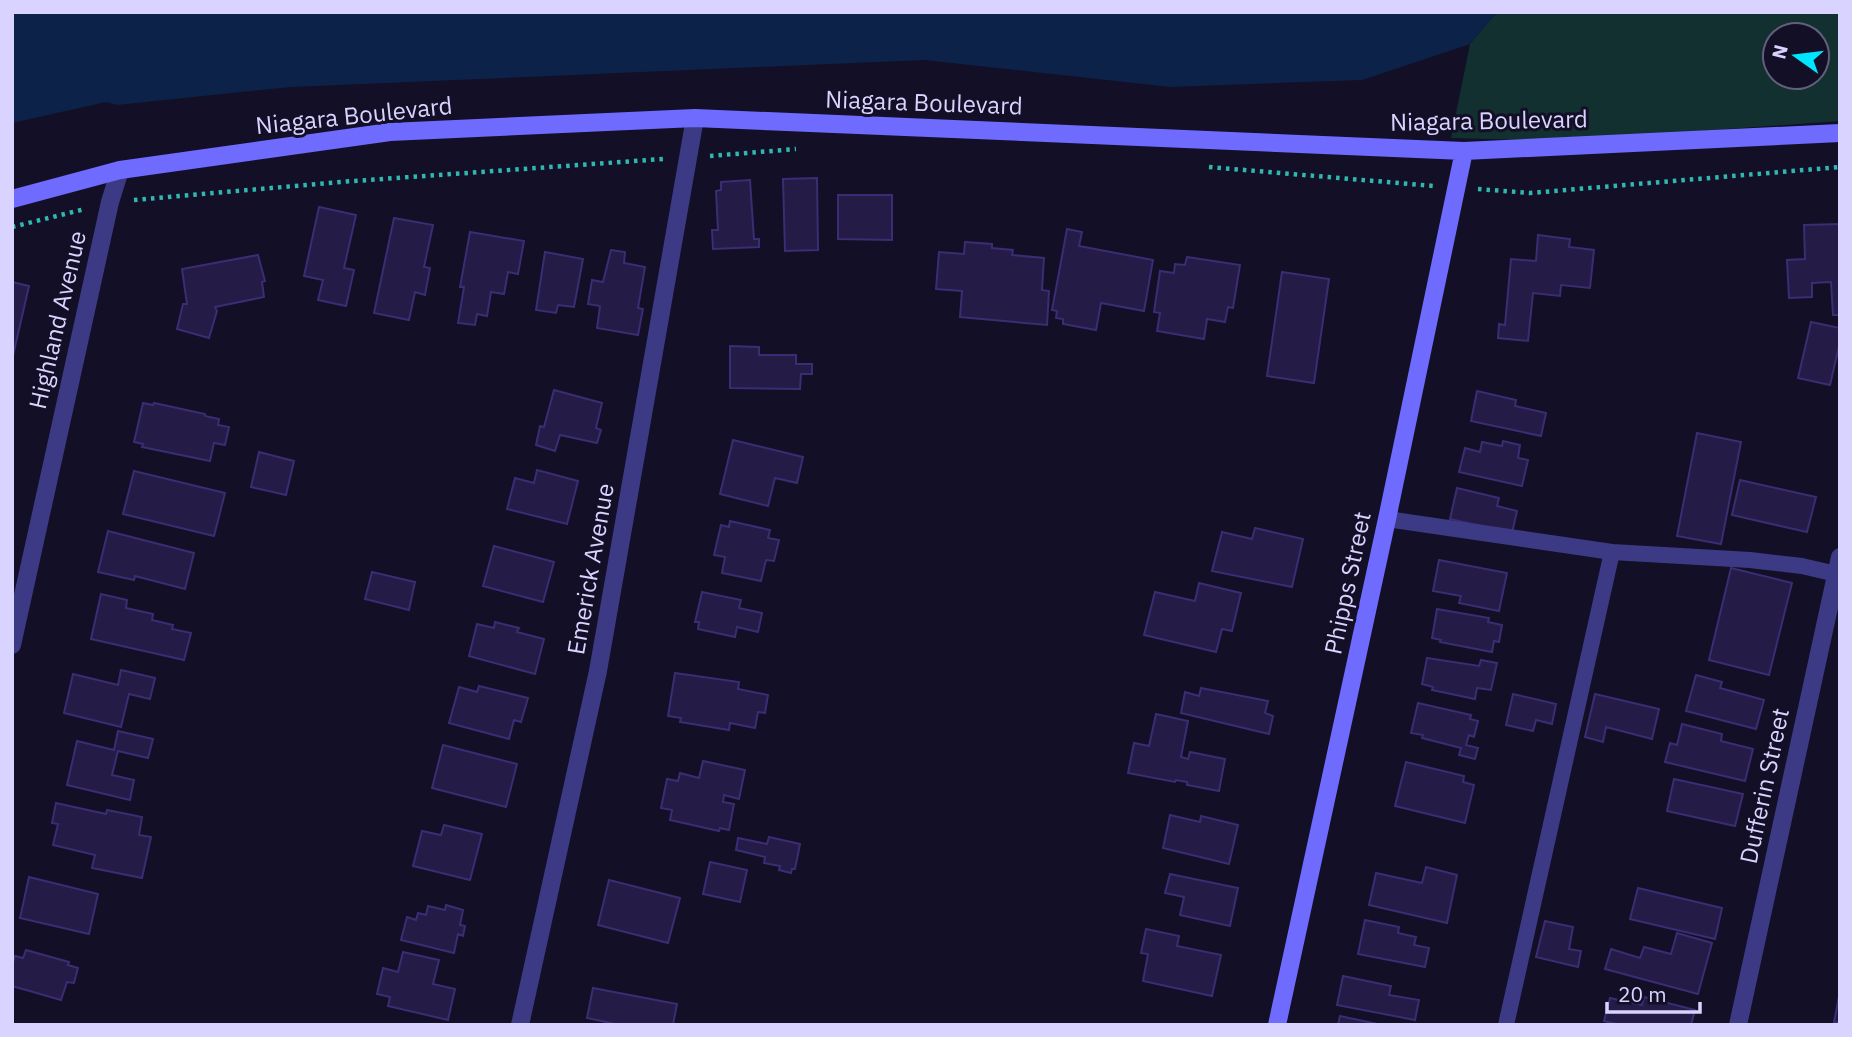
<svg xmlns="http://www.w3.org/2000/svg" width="1852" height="1037" viewBox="0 0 1852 1037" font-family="'IBM Plex Sans',sans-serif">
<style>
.green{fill:#12302f;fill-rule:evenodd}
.water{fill:#0c2248}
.building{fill:#241b47;stroke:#3b2d73;stroke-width:2}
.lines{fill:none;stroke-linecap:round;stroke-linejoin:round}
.path{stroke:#2fb8b0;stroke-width:4.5;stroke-dasharray:3.5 5;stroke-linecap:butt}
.service{stroke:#3d3a85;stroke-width:16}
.minor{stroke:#3d3a85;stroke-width:18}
.secondary{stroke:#6f6bff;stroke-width:18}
.labels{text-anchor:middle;stroke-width:6;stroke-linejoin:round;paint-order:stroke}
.street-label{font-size:24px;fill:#d9d4ff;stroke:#130f26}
</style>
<rect width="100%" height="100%" fill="#130f26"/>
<path class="green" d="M 1497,12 L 1840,12 L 1840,121 L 1559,141 L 1451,138 L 1470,44 ZM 1775,35 L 1817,35 L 1817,77 L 1775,77 Z"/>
<path class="water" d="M 12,12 L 1497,12 L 1470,44 L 1362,80 L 1170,87 L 924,60 L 291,87 L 117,105 L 106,102 L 12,123 Z"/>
<path class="building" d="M 817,178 L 818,250 L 785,251 L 783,179 Z
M 750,180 L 754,239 L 759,239 L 759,247 L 713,249 L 712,230 L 718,230 L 716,191 L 721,190 L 721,182 Z
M 838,195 L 892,195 L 892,240 L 838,239 Z
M 319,207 L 356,215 L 344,268 L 354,270 L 346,306 L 318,300 L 323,280 L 304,276 Z
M 394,218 L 433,225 L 424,267 L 430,268 L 425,295 L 415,292 L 409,320 L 374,313 Z
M 1840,224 L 1840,315 L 1833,315 L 1831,282 L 1812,283 L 1812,297 L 1789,298 L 1787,260 L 1805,259 L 1804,225 Z
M 1067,229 L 1082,232 L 1079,246 L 1153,260 L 1144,311 L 1101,303 L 1096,330 L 1063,324 L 1063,319 L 1056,318 L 1057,311 L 1052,310 Z
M 470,232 L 524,241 L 518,274 L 508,272 L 504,294 L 491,292 L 487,316 L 477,314 L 475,325 L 458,323 L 464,287 L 460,287 Z
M 1538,235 L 1570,239 L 1569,247 L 1594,250 L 1590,288 L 1561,285 L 1560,296 L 1533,293 L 1528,341 L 1498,338 L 1499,324 L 1505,325 L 1511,259 L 1536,261 Z
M 965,242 L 992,244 L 992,248 L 1013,250 L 1012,255 L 1044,258 L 1042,290 L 1049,291 L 1047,325 L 960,317 L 962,291 L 936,289 L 939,252 L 964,254 Z
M 611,250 L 625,252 L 624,263 L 645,267 L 638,308 L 643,309 L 638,335 L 597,328 L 600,306 L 588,304 L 592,280 L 603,282 Z
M 545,252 L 583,259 L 574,307 L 558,305 L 556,313 L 536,310 Z
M 258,255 L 265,281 L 262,282 L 264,297 L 215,307 L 217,311 L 209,338 L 177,329 L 183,304 L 187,304 L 182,269 Z
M 1187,257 L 1240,265 L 1233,308 L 1228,307 L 1225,322 L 1207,319 L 1204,339 L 1157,331 L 1160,313 L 1154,312 L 1160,271 L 1174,273 L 1175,264 L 1185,265 Z
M 1282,272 L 1329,279 L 1314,383 L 1267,376 Z
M 12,282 L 29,286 L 12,360 Z
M 1811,322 L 1840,328 L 1840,342 L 1830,385 L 1798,378 Z
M 730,346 L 759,347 L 759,355 L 796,355 L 796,364 L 812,364 L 812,374 L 801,374 L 800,389 L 730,388 Z
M 554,390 L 602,403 L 596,428 L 601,430 L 597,443 L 560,435 L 555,451 L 536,445 L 540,426 L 544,427 Z
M 1477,391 L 1516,400 L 1515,406 L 1546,413 L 1541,436 L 1471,421 Z
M 143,403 L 153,405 L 154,403 L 205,414 L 205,416 L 219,419 L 218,425 L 229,427 L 225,445 L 214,443 L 210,461 L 142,447 L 143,444 L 134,442 Z
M 1697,433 L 1741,442 L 1721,544 L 1677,536 Z
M 733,440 L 803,457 L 797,483 L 775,478 L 768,506 L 720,494 Z
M 1503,441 L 1520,445 L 1518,458 L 1528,460 L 1522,486 L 1459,472 L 1465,448 L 1480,452 L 1482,442 L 1502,446 Z
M 259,452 L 294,461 L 286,495 L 251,487 Z
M 537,470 L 578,481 L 567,524 L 507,509 L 515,478 L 534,483 Z
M 134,471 L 225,493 L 214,536 L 123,514 Z
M 1740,480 L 1816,497 L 1807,532 L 1732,515 Z
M 1457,488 L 1499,498 L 1497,506 L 1517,511 L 1512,533 L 1450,519 Z
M 730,521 L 770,530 L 768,538 L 779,540 L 774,561 L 766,560 L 761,581 L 722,573 L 725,557 L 714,555 L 721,525 L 729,527 Z
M 1255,528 L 1303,539 L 1292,587 L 1212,571 L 1222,532 L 1252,539 Z
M 108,531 L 194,553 L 185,589 L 135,576 L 134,580 L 98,572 Z
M 494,546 L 554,562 L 543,602 L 483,586 Z
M 1439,560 L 1507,573 L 1499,611 L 1459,603 L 1461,596 L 1433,591 Z
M 1731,568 L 1792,583 L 1769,675 L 1709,660 Z
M 372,572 L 415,582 L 409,610 L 365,599 Z
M 1199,583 L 1241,593 L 1232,631 L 1222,629 L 1216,652 L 1144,635 L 1155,592 L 1195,601 Z
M 702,592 L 741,600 L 739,608 L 762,613 L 758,632 L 737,627 L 735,637 L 698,629 L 699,622 L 695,622 Z
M 101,594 L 127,600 L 126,608 L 153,614 L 152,620 L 173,625 L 172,629 L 191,633 L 184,660 L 91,639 Z
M 1437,609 L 1489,618 L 1488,622 L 1502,625 L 1499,642 L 1494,641 L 1492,652 L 1440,642 L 1441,640 L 1432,638 Z
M 495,622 L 519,628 L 517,632 L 544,639 L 535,674 L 469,656 L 477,624 L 494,628 Z
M 1427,658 L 1479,666 L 1481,660 L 1497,663 L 1491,690 L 1477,688 L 1475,699 L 1432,690 L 1433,687 L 1422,684 Z
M 121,670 L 155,678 L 150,699 L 129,694 L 121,727 L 64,713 L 73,674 L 118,685 Z
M 675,673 L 739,682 L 738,689 L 768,695 L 765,713 L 758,712 L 755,728 L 730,723 L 729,730 L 680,722 L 681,718 L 668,716 Z
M 1696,675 L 1722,682 L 1720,688 L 1764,700 L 1756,729 L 1686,711 Z
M 479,686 L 528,698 L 521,722 L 514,720 L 509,739 L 449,723 L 459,687 L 477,692 Z
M 1201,688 L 1268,701 L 1265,713 L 1273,716 L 1269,734 L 1181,713 L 1185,692 L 1199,696 Z
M 1513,694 L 1556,704 L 1552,724 L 1536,720 L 1533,731 L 1506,725 Z
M 1595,694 L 1659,709 L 1652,739 L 1606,727 L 1603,742 L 1585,737 Z
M 1418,703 L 1471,715 L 1470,719 L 1478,721 L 1474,737 L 1469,735 L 1466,745 L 1478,748 L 1475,759 L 1459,755 L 1461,748 L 1422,738 L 1423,735 L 1411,733 Z
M 1156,714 L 1188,721 L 1181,757 L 1188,759 L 1190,752 L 1225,759 L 1219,791 L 1187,785 L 1187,782 L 1176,780 L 1175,782 L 1128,773 L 1134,743 L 1149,746 Z
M 1682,724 L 1722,734 L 1721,741 L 1753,749 L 1745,781 L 1665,762 L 1670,743 L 1677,745 Z
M 118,731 L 153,739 L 148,758 L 118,751 L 112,775 L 134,780 L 130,800 L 67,785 L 77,741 L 114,750 Z
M 443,745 L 517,764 L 506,807 L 432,788 Z
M 703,761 L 745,770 L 739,799 L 724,795 L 723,802 L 734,804 L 729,830 L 720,828 L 719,831 L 670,820 L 672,810 L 661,808 L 667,779 L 678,781 L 680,773 L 699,778 Z
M 1406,762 L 1464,776 L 1463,782 L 1474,785 L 1465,823 L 1395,806 Z
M 1674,779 L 1743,794 L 1735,826 L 1667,811 Z
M 56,803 L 106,814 L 107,810 L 142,817 L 139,835 L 151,837 L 142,878 L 92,868 L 95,855 L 53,845 L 58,824 L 52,823 Z
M 1170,815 L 1200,822 L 1201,816 L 1238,825 L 1229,864 L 1163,848 Z
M 444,825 L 482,834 L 470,880 L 413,866 L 422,831 L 441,835 Z
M 769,837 L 800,844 L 795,869 L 792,869 L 791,873 L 779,870 L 780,866 L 764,863 L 765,857 L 736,850 L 738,838 L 767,844 Z
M 710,862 L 747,870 L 740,902 L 703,894 Z
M 1426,867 L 1457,875 L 1447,923 L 1369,905 L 1376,873 L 1422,883 Z
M 1170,874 L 1238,888 L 1230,926 L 1180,915 L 1184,897 L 1165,893 Z
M 29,877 L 98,894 L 89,934 L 20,918 Z
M 609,880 L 680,898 L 668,943 L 598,925 Z
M 1638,888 L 1722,908 L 1715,939 L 1630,919 Z
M 446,905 L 463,910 L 460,925 L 465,926 L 463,936 L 458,934 L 454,953 L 401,940 L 407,917 L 416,920 L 418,913 L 426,915 L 428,906 L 445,910 Z
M 1365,920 L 1399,927 L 1398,933 L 1416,937 L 1414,945 L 1429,948 L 1425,967 L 1358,954 Z
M 1545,921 L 1573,927 L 1569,949 L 1581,951 L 1578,967 L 1536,957 Z
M 1146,929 L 1179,936 L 1177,946 L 1221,955 L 1212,996 L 1143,981 L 1148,954 L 1141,953 Z
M 1677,933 L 1712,943 L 1698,994 L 1605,969 L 1611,949 L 1640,958 L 1644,947 L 1671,954 Z
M 26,950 L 69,962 L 68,965 L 78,968 L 74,983 L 67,982 L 61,1000 L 12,986 L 12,966 L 15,956 L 23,958 Z
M 403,952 L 439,960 L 433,984 L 455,989 L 448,1020 L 388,1006 L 390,997 L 377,994 L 383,968 L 398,972 Z
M 1343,976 L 1391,986 L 1389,995 L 1419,1000 L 1415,1020 L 1337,1005 Z
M 593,988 L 677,1004 L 673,1025 L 620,1025 L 587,1018 Z
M 1840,991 L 1840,1023 L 1834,1022 Z
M 1644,997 L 1695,1010 L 1691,1025 L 1620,1025 L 1604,1021 L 1610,998 L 1642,1005 Z
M 1340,1016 L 1382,1025 L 1338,1025 Z"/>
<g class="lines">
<path class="path" d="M 710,156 L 796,149
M 1209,167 L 1434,186
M 1478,189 L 1530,193 L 1840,167
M 134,200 L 340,182 L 663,159
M 12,227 L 85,209"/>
<path class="service" d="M 1387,519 L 1612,552 L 1750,560 L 1802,566 L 1836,574
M 1506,1025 L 1612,552"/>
<path class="minor" d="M 12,645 L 110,202 L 120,170
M 520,1025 L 598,671 L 695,118
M 1738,1025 L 1840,557"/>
<path class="secondary" d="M 12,199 L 120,170 L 390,132 L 695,118 L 1464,151 L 1840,133
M 1277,1025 L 1387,519 L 1464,151"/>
</g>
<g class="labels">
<g class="street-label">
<text transform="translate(924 103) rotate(2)" y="8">Niagara Boulevard</text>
<text transform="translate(354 116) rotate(-6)" y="8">Niagara Boulevard</text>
<text transform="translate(1489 121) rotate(-1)" y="8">Niagara Boulevard</text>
<text transform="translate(58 320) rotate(-77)" y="8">Highland Avenue</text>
<text transform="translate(591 569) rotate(-80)" y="8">Emerick Avenue</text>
<text transform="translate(1348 583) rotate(-78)" y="8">Phipps Street</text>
<text transform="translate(1765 786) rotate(-78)" y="8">Dufferin Street</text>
</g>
</g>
<rect width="1852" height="1037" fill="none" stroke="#d9d4ff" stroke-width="28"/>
<g transform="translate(1796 56) rotate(284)"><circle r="33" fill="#130f26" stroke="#625e7d" stroke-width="2"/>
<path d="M0-5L12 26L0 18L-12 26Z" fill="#00e5ff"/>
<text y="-10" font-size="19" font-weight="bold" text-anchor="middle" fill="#d9d4ff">N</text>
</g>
<path d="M1607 1002v10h93v-10" fill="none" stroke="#d9d4ff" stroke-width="3.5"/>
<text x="1618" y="1002" font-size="21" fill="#d9d4ff" stroke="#130f26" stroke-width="5" paint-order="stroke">20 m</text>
</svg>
